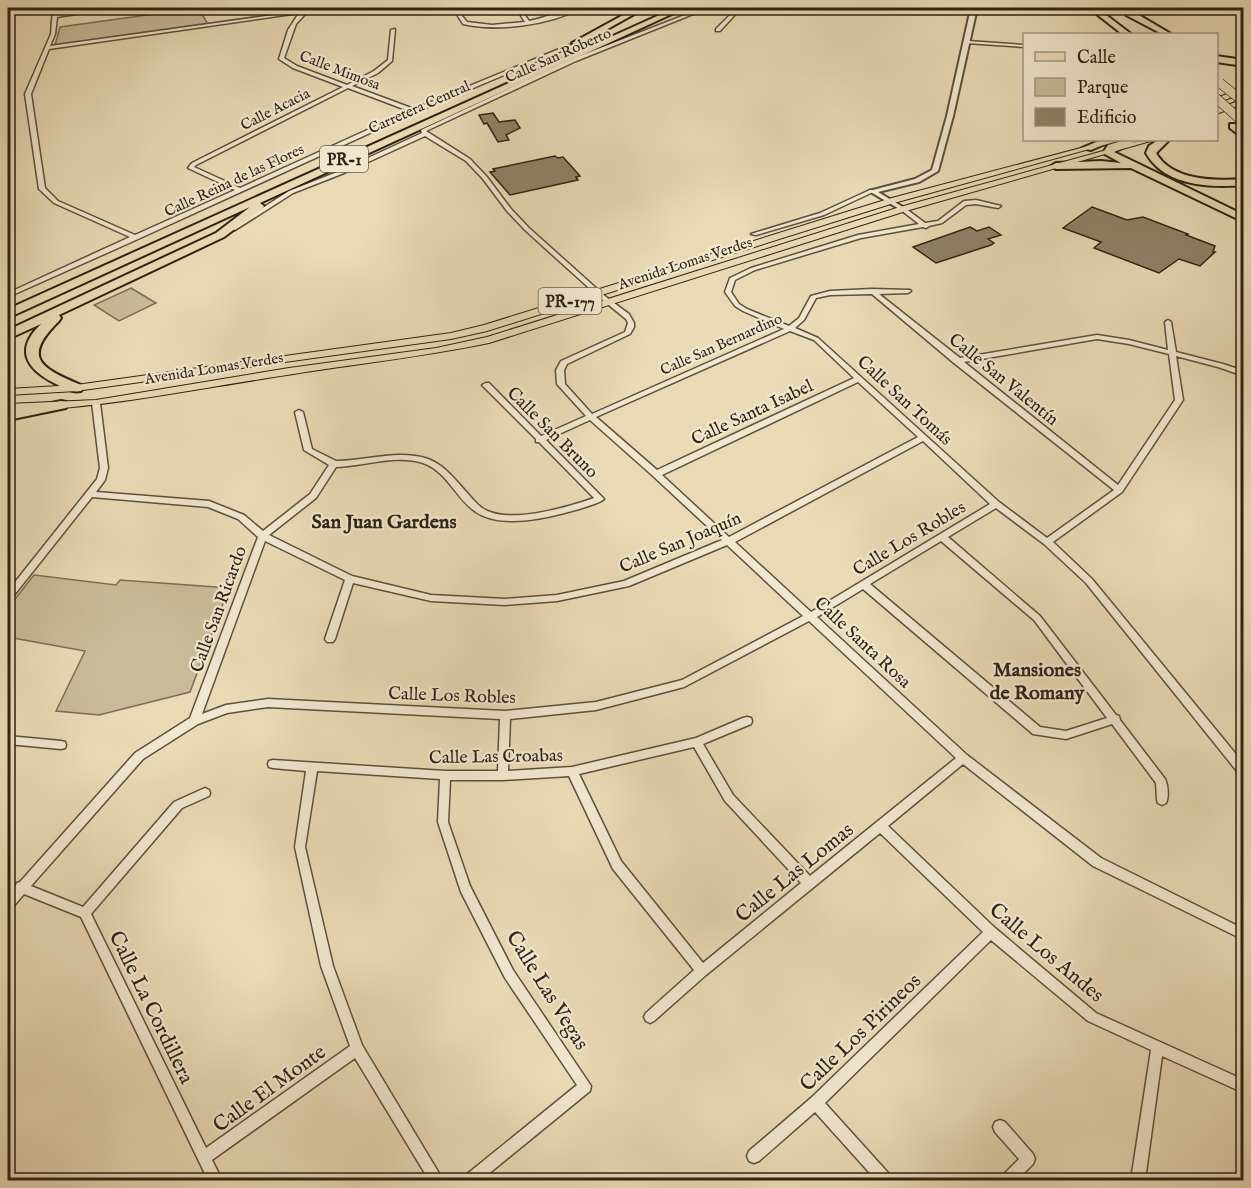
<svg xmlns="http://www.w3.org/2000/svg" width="1251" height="1188" viewBox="0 0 1251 1188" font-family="'IM FELL English',serif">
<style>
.green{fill:#c9bb9a;stroke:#7c6e58;stroke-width:1.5}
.building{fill:#8f8268;stroke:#2e2215;stroke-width:1.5}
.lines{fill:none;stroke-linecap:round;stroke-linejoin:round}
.minor-casing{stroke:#5d503d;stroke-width:3}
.tertiary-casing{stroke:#5d503d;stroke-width:4}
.primary-casing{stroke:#2e2215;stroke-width:2}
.motorway-casing{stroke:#2e2215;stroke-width:4}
.minor{fill:#f1e7cf;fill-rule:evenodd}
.tertiary{fill:#f1e7cf;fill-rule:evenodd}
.primary{fill:#e9dab5;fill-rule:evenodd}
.motorway{fill:#e9dab5;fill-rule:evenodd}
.motorway-bridge-casing{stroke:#2e2215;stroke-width:10;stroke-linecap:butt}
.motorway-bridge{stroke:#e9dab5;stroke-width:9}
.labels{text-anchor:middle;stroke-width:4.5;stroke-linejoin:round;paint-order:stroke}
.far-street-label{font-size:15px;fill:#2e2215;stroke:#f1e7cf}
.shield{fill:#f1e7cf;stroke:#685d4d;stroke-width:1.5}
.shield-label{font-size:16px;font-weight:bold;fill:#2e2215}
.street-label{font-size:18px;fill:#2e2215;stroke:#f1e7cf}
.neighbourhood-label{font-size:20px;font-weight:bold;fill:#2e2215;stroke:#f1e7cf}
.near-street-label{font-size:21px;fill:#2e2215;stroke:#f1e7cf}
</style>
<rect width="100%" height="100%" fill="#e9dab5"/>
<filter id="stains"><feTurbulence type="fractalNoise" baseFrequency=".00333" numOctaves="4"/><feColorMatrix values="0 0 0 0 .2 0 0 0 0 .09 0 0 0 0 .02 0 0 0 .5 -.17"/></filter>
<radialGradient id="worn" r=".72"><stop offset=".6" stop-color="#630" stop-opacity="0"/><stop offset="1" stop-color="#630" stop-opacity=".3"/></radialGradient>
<path class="green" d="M 198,8 L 208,24 L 55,45 L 60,27 Z
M 131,288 L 156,303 L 119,321 L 94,305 Z
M 34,575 L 116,585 L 120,580 L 229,588 L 190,692 L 99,715 L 56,711 L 85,651 L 8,637 L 8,608 Z"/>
<path class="building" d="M 493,113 L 499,122 L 515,120 L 520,128 L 506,135 L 509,140 L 498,142 L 487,123 L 484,124 L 479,115 Z
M 555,156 L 558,158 L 563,157 L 572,167 L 580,176 L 576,177 L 578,180 L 510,195 L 490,172 L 495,171 L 493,169 Z
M 1092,207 L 1127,220 L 1143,217 L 1188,234 L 1186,235 L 1215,246 L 1213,252 L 1215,252 L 1200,266 L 1179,259 L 1159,273 L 1094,248 L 1101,242 L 1063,228 Z
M 970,227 L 977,231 L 989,227 L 1001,235 L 988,239 L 994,243 L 991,245 L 936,263 L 913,247 Z"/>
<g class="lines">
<defs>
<path id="minor" d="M 53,8 L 57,8 L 57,14 L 108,8 L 116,8 L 57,17 L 55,34 L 50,46 L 302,11 L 307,8 L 311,8 L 296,24 L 284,58 L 297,66 L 347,85 L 374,71 L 388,60 L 391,30 L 395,29 L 392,61 L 378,73 L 352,86 L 414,109 L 569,45 L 573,46 L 416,112 L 138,239 L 8,297 L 8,293 L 130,237 L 54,203 L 39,189 L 25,94 L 51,34 ZM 299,13 L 288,30 L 279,59 L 293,68 L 343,87 L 192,163 L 188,168 L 235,190 L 135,235 L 58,201 L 45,188 L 31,94 L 49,49 ZM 348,88 L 409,111 L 240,188 L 194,167 L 196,165 Z
M 459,8 L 463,8 L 462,16 L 467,22 L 492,25 L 525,22 L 516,8 L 520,8 L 529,21 C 541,19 572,7 581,8 C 550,25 498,32 463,24 L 458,16 Z
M 703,8 L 708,8 L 576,61 L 426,131 L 470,159 L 487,177 L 511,209 L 529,228 L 606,297 L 629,314 L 634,323 L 634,327 L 630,334 L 567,364 L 564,370 L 565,384 L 592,414 L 784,329 L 743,311 L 735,306 L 725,292 L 730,278 L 751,268 L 858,235 L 919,224 L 901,210 L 901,208 L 905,208 L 925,223 L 938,221 L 964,201 L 976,200 L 1001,206 L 998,208 L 976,204 L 966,205 L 942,223 L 929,226 L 926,228 L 923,227 L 861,238 L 755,270 L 735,280 L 731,292 L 739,304 L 747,309 L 789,326 L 799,318 L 811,296 L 830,291 L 872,289 L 910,290 L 911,291 L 908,293 L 879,294 L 960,358 L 1097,335 L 1129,340 L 1168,350 L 1165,322 L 1168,320 L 1171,322 L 1176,352 L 1223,364 L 1244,371 L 1244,376 L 1218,367 L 1176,356 L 1183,400 L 1122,492 L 1053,542 L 1092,579 L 1244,764 L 1244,776 L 1240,775 L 1086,583 L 1044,544 L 996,508 L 948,537 L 1040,616 L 1116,715 L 1119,716 L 1120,720 L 1165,779 C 1168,785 1169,797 1166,803 L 1162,805 L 1158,803 L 1157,800 L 1156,783 L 1112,724 L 1066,739 L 1033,734 L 863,589 L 817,617 L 967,755 L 1101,858 L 1244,929 L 1244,940 L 1093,866 L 963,764 L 888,826 L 995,928 L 1096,1013 L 1244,1080 L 1244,1093 L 1162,1056 L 1145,1180 L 1131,1180 L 1151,1050 L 1088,1021 L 991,940 L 825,1103 L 890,1175 L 892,1180 L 876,1180 L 815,1112 L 759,1161 L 754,1163 L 749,1161 L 747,1156 L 749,1151 L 811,1098 L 983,932 L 880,833 L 706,975 L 654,1021 L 650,1023 L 646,1021 L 644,1017 L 646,1013 L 694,970 L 613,869 L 569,776 L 503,780 L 450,780 L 448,822 L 470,886 L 513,970 L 591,1086 L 590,1091 L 481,1180 L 464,1180 L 466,1175 L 577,1085 L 505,978 L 461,892 L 438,822 L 440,779 L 317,771 L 305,847 L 333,966 L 362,1045 L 443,1180 L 429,1180 L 355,1058 L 212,1160 L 222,1180 L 208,1180 L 81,917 L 24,894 L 12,908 L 8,909 L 8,896 L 15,887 L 17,883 L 20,882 L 135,753 L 190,718 L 258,537 L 238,519 L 208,507 L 92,497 L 11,599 L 8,600 L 8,591 L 97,479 L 100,468 L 92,403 L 96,401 L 100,403 L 108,468 L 105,480 L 96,492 L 209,501 L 244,515 L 263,531 L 310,494 L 329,465 L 304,450 L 295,412 L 299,410 L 303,412 L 312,449 L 336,461 C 366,461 399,449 428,459 C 446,466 456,481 469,495 C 475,502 481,509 490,512 C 516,522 569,507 594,498 L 539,442 L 536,442 L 536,439 L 482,385 L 486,383 L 489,383 L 541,436 L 586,416 L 557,384 L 556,370 L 561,361 L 625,332 L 628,323 L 626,319 L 599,297 L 525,230 L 507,211 L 483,179 L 466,161 L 425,136 L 344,173 L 293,193 L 235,230 L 230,229 L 289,191 L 340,171 L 422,133 L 421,130 L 572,59 ZM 872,294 L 954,363 L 1114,490 L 1047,538 L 999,502 L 818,338 L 795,328 L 804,320 L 816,298 L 830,295 ZM 790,331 L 814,340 L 854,378 L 657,470 L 596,417 ZM 1097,339 L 1129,344 L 1169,354 L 1175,400 L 1118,485 L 964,362 ZM 858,382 L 918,437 L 729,537 L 662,475 ZM 590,420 L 653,476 L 722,540 L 624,581 L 557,595 L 505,599 L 431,595 L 352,576 L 269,535 L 316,498 L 336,467 C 364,466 396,454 423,463 C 447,471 456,499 476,512 C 502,530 551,517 579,509 C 587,506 598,504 604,499 L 546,440 ZM 923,441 L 990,504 L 811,612 L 735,542 ZM 265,541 L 345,580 L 325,639 L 327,642 L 333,642 L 335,639 L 353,583 L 431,601 L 505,605 L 557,601 L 629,586 L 727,545 L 803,616 L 682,680 L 596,702 L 505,711 L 268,699 L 226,705 L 202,714 ZM 941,541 L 1034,620 L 1107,718 L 1066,731 L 1040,727 L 870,584 ZM 809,621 L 956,758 L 810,876 L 733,795 L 703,744 L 751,724 L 752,721 L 751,718 L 747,717 L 743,718 L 696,738 L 572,767 L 508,771 L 510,719 L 596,710 L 684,687 ZM 268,707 L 500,719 L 498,771 L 445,771 L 273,760 L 269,761 L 268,764 L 269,767 L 273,768 L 306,771 L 295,847 L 321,966 L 350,1046 L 206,1148 L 91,914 L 182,808 L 209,796 L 210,793 L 209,790 L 205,788 L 174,802 L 83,907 L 31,886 L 143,759 L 198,724 L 227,713 ZM 694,747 L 725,801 L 801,883 L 703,963 L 621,861 L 579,774 Z
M 737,8 L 741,8 L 720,31 L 716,31 L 716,29 Z
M 968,41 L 1024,45 L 1024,47 L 966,43 L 966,42 Z
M 870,190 L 875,191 L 824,215 L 756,235 L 751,234 L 820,213 Z
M 8,736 L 61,741 L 65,742 L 66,745 L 65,748 L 61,749 L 8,744 Z
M 1000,1120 L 1005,1122 L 1033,1154 L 1035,1159 L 1033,1164 L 1017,1180 L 1001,1180 L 1003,1175 L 1019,1159 L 995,1132 L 993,1127 L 995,1122 Z"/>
<path id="tertiary" d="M 971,8 L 977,8 L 953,116 L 938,171 L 919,182 L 878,192 L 906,209 L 901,210 L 869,191 L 915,179 L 932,170 L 947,116 Z"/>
<path id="primary" d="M 1244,88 L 1244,93 L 1216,103 L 1216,98 Z
M 1244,99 L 1244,104 L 1216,114 L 1216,109 Z
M 1111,140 L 1122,140 L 894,203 L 487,331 L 451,339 L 76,391 L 8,395 L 8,389 L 76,385 L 451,333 L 484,325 L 888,199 Z
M 1143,140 L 1154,140 L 906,211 L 489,343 C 422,357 354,364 287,375 C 194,389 102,409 8,411 L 8,404 L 96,400 L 289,368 L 436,348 L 487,337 L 900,207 Z"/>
<path id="motorway" d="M 636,8 L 645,8 L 579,45 L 572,43 Z
M 675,8 L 685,8 L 260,203 L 264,206 L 263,208 L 224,237 L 59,315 L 61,318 L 59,321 C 21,358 41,368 81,385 L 83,388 L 81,391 C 71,393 62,387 54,383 C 25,368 15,349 41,324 L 8,339 L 8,330 L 216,233 L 250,207 L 12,316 L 8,317 L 8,309 Z
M 1089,8 L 1097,8 L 1131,34 L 1122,34 Z
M 1126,11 L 1132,11 L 1171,34 L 1162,34 L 1126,15 Z
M 1216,56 L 1244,60 L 1244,66 L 1216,62 Z
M 1230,124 L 1236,124 L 1244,130 L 1244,139 L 1230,128 Z
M 1101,140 L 1114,140 L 1091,150 L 1082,148 Z
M 1125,140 L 1139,140 L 1114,152 L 1244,215 L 1244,222 L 1131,168 L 1056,169 L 1051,166 L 1056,163 L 1101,161 L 1121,163 L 1103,153 L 1108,145 Z
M 1158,140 L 1169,140 L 1156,153 C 1172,181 1215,181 1244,179 L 1244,185 C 1210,188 1164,186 1146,153 L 1149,146 Z
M 61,401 L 66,402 L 68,405 L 66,408 L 8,420 L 8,412 Z"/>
</defs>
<use href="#minor" class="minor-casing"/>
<use href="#tertiary" class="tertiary-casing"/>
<use href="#primary" class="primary-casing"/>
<use href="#motorway" class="motorway-casing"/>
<use href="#minor" class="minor"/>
<use href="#tertiary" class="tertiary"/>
<use href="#primary" class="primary"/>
<use href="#motorway" class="motorway"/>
<defs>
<path id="motorway-bridge" d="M 1220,83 L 1244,102
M 1216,98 L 1242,121"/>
</defs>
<use href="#motorway-bridge" class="motorway-bridge-casing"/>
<use href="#motorway-bridge" class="motorway-bridge"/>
</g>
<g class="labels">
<g class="far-street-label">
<text transform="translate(558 55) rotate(-24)" y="5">Calle San Roberto</text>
<text transform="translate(340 70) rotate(21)" y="5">Calle Mimosa</text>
<text transform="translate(419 107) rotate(-24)" y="5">Carretera Central</text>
<text transform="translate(275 109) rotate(-27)" y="5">Calle Acacia</text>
<text transform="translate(234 180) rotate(-25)" y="5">Calle Reina de las Flores</text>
<text transform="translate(685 263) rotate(-18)" y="5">Avenida Lomas Verdes</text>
<text transform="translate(721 344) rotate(-24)" y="5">Calle San Bernardino</text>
<text transform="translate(214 368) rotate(-9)" y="5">Avenida Lomas Verdes</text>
</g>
<g class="shield">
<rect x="320" y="146" width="48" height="26" rx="4.5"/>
<rect x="538.5" y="288" width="63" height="26" rx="4.5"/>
</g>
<g class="shield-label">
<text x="344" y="165">PR-1</text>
<text x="570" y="307">PR-177</text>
</g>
<g class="street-label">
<text transform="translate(1004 379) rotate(39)" y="6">Calle San Valentín</text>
<text transform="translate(905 400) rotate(43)" y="6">Calle San Tomás</text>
<text transform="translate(752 412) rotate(-25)" y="6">Calle Santa Isabel</text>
<text transform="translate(553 432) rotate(45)" y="6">Calle San Bruno</text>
<text transform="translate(909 538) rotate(-31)" y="6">Calle Los Robles</text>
<text transform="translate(680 542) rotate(-23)" y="6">Calle San Joaquín</text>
<text transform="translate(218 609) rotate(-70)" y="6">Calle San Ricardo</text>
<text transform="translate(863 642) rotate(43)" y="6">Calle Santa Rosa</text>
<text transform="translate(452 695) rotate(2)" y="6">Calle Los Robles</text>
<text transform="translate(496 756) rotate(-1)" y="6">Calle Las Croabas</text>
</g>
<g class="neighbourhood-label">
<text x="384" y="528">San Juan Gardens</text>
<text x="1037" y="676">Mansiones<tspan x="1037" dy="23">de Romany</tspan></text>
</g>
<g class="near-street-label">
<text transform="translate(794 872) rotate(-39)" y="7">Calle Las Lomas</text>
<text transform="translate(1047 952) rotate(40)" y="7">Calle Los Andes</text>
<text transform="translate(548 990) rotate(58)" y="7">Calle Las Vegas</text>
<text transform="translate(152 1007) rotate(64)" y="7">Calle La Cordillera</text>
<text transform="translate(860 1032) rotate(-44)" y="7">Calle Los Pirineos</text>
<text transform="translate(269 1088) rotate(-36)" y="7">Calle El Monte</text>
</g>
</g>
<rect width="1251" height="1188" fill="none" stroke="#e9dab5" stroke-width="30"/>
<rect x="9" y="9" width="1233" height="1170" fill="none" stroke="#2e2215" stroke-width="3"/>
<rect x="15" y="15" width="1221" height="1158" fill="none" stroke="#2e2215" stroke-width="1.5"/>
<rect x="1023" y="33" width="195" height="108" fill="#f1e7cf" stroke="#a39885" stroke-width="1.5"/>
<rect x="1035" y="52" width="30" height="9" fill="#e9dab5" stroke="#a39885" stroke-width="1.5"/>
<text x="1077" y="63" font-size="18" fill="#2e2215">Calle</text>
<rect x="1035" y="78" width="30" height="18" fill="#c9bb9a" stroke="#a39885" stroke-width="1.5"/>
<text x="1077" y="93" font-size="18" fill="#2e2215">Parque</text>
<rect x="1035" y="108" width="30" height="18" fill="#8f8268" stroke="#a39885" stroke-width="1.5"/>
<text x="1077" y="123" font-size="18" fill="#2e2215">Edificio</text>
<rect width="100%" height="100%" filter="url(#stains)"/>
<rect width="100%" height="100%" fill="url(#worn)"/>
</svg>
